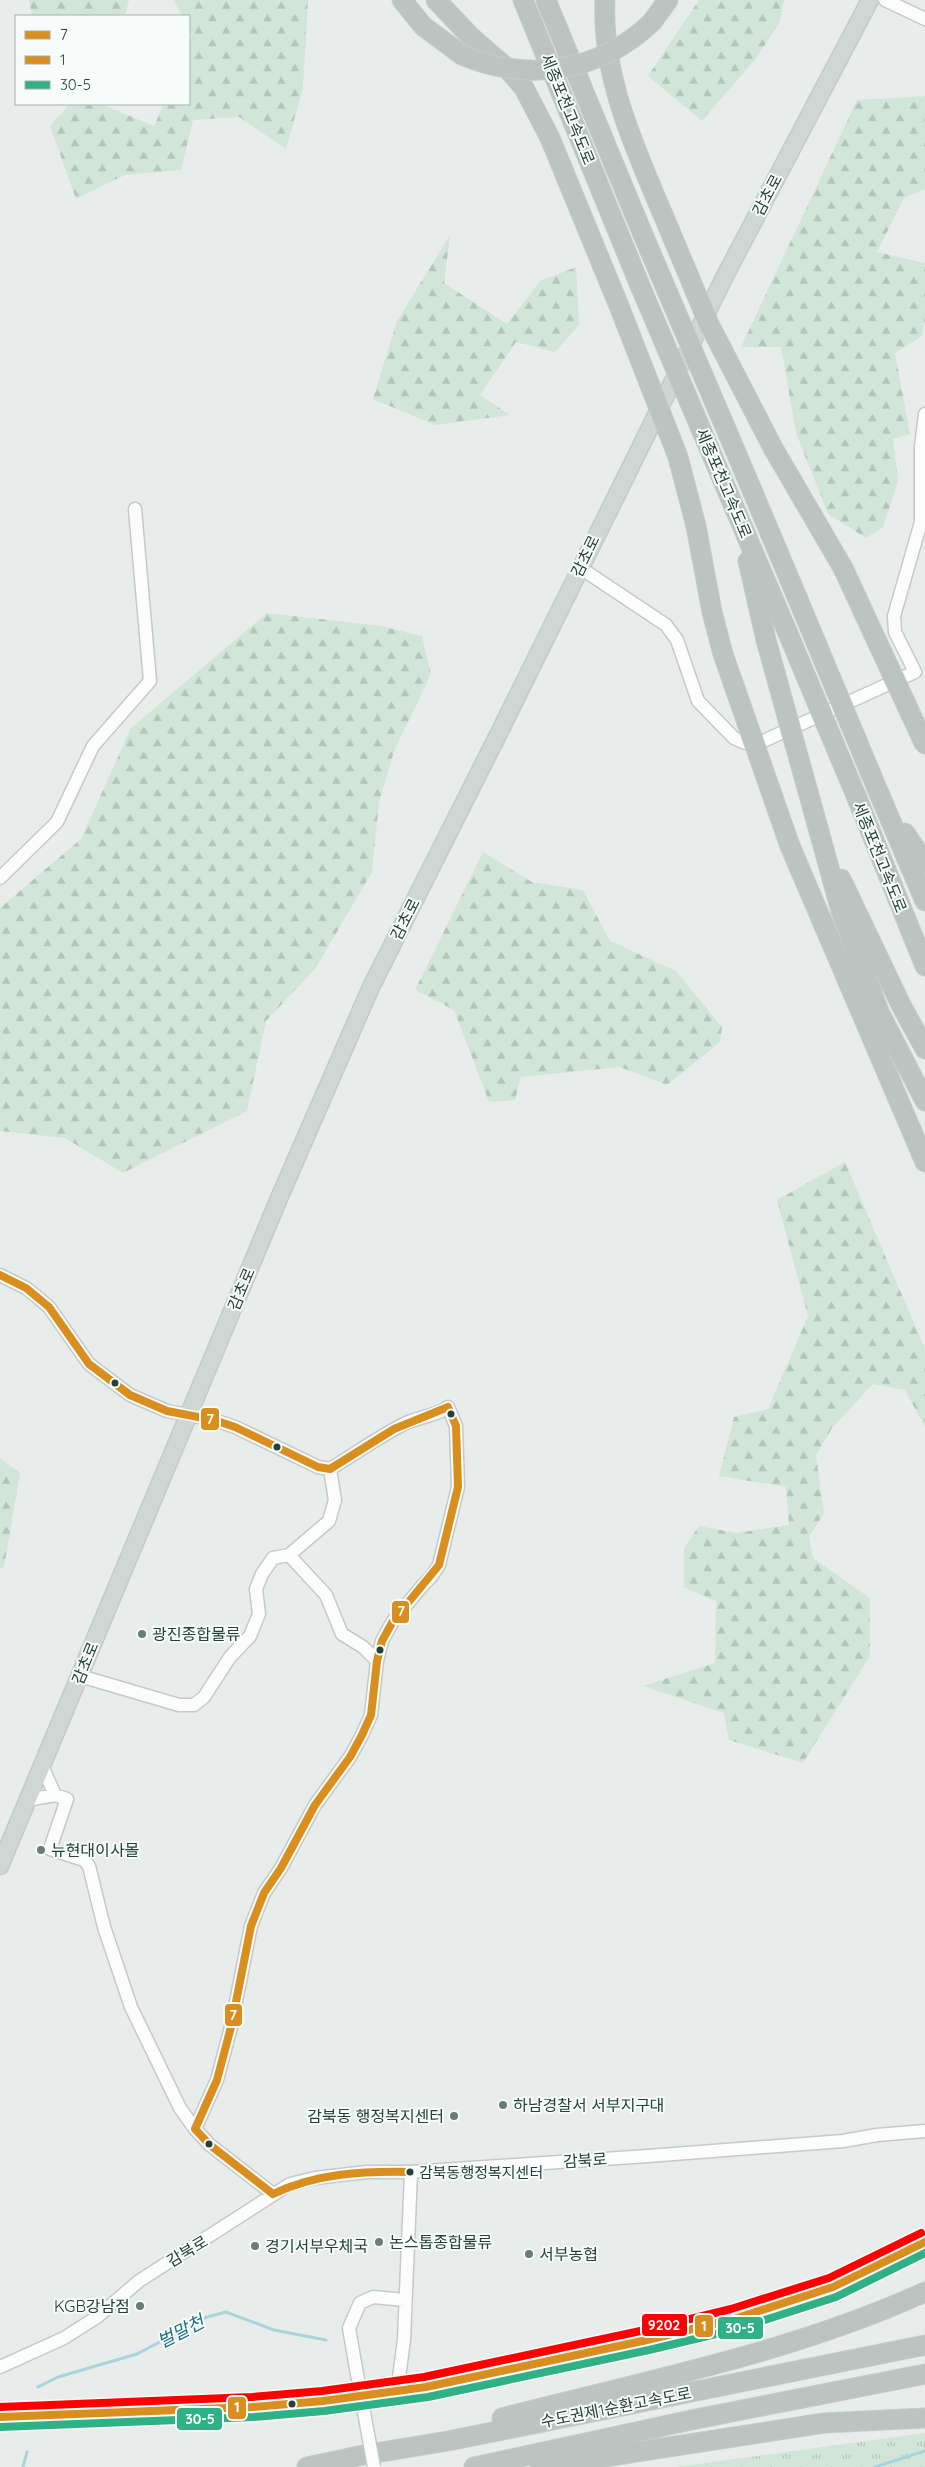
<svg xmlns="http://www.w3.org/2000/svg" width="925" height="2467" viewBox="0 0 925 2467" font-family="Quicksand,'Noto Sans KR',sans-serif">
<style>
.grass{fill:url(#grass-tufts)}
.forest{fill:url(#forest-firs)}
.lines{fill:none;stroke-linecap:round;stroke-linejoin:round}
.stream{stroke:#a9d4db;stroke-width:3}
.minor-casing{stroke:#c5cac8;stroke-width:15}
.major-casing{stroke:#c3ccc9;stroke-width:19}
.highway-casing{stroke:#c3ccc9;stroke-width:21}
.minor{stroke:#fcfcfc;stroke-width:12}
.major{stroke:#cfd7d5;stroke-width:16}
.highway{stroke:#bcc4c2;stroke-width:19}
.minor-bridge-casing{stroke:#c5cac8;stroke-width:15;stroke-linecap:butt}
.highway-bridge-casing{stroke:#c3ccc9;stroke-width:21;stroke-linecap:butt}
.minor-bridge{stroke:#fcfcfc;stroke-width:12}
.highway-bridge{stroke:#bcc4c2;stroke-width:19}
.bus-1-casing{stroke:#f7fbf9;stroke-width:11}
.bus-2-casing{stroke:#f7fbf9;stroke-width:11}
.bus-3-casing{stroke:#f7fbf9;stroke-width:11}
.bus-4-casing{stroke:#f7fbf9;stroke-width:11}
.bus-1{stroke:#d98f20;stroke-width:8}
.bus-2{stroke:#d98f20;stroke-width:8}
.bus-3{stroke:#30b086;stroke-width:8}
.bus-4{stroke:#f00;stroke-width:8}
.bus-dot{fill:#24423a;stroke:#f7fbf9;stroke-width:2}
.poi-dot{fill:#697e78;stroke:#f7fbf9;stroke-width:2}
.labels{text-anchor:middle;stroke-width:4;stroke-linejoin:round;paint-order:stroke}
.bus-label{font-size:15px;fill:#24423a;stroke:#f7fbf9;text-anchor:start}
.street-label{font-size:16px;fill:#24423a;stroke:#f7fbf9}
.poi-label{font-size:16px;fill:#24423a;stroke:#f7fbf9;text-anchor:start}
.water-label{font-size:18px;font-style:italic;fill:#1c6f80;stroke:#f7fbf9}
.line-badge{stroke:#f7fbf9;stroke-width:2}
.badge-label{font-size:14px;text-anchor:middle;font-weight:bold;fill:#fff}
</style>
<defs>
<pattern id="grass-tufts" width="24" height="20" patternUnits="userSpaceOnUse" patternTransform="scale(1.25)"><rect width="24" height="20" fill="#d1e6d8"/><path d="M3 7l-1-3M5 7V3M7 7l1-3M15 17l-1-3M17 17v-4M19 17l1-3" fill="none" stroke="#b3c6ba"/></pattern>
<pattern id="forest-firs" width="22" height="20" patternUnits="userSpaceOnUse" patternTransform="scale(1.25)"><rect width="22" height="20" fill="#d1e6d8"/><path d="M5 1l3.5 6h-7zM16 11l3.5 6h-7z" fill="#b3c6ba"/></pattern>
</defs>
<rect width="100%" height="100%" fill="#e8edeb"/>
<path class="grass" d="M 925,2433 L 925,2467 L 676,2467 Z"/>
<path class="forest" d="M 29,0 L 129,0 L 125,16 L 32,16 Z
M 174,0 L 308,0 L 303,88 L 286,149 L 239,117 L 193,120 L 181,170 L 125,175 L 76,199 L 50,126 L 70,104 L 101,104 L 154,126 L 164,104 L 189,104 L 189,43 L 192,36 L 189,30 L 189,16 L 182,16 Z
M 699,0 L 784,0 L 780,21 L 757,57 L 702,121 L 648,76 Z
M 925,96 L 925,189 L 904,198 L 877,252 L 925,263 L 925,321 L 922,336 L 895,353 L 910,434 L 893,439 L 898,481 L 883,527 L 866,538 L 828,514 L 796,433 L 781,347 L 741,347 L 857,100 Z
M 450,235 L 444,283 L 507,324 L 540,281 L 576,267 L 579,325 L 555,352 L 516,342 L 480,395 L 510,415 L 435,425 L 373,399 L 397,321 Z
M 267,613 L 381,626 L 422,636 L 431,674 L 394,751 L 379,802 L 372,872 L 315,969 L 266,1021 L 247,1111 L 123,1173 L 65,1138 L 0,1131 L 0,908 L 81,839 L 131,728 Z
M 483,852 L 532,882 L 583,890 L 610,941 L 676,971 L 722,1027 L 720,1042 L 667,1085 L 620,1067 L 521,1077 L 515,1100 L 489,1102 L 454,1010 L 415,990 Z
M 845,1162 L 925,1349 L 925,1427 L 905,1390 L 873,1384 L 832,1428 L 816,1455 L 824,1513 L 809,1537 L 813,1558 L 870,1598 L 870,1656 L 803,1763 L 729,1740 L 724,1713 L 643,1686 L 715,1663 L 716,1601 L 684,1587 L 684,1548 L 699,1526 L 736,1533 L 789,1525 L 786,1487 L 719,1476 L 734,1417 L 768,1409 L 808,1316 L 777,1200 Z
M 0,1458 L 20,1473 L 4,1567 L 0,1568 Z"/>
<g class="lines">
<path class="stream" d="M 38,2387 L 58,2377 L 137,2354 L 207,2317 L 226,2312 L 274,2330 L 326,2340
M 23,2467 L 27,2452
M 875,2467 L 925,2451"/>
<defs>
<path id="minor" d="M 885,0 L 925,19
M 579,567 L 666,625 L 677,640 L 698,701 L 734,738 L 745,743 L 759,743 L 915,672 L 895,632 L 894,616 L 921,522 L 921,447 L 925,414
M 0,878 L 57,822 L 93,746 L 150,681 L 135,509
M 0,1275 L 26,1288 L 36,1296 L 49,1307 L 89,1364 L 130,1395 L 167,1411 L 214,1420 L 235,1427 L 318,1467 L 330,1469 C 355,1454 378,1437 404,1424 C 419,1416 435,1417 448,1407 L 456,1426 L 458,1487 L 439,1565 L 431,1577 L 423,1585 L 393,1621 L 382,1641 L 377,1661 L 371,1715 L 362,1735 L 350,1757 L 315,1805 L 281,1868 L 264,1893 L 251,1926 L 231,2027 L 217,2080 L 195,2129 L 210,2145 L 273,2194
M 289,1555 L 326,1595 L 342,1634 L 363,1647 L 377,1661
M 80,1676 L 179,1705 L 194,1705 L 204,1697 L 230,1657 L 250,1636 L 259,1614 L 256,1589 L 262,1574 L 273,1558 L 289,1555 L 329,1521 L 335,1500 L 330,1469
M 55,1795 L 67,1799 L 50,1849 L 84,1860 L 89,1866 L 104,1927 L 131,2007 L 180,2108 L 195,2129
M 27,1800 L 55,1795 L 42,1766
M 355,2363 L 349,2328 L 360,2303 L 373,2297 L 405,2300
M 0,2367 L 64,2338 L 97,2317 L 139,2281 L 290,2184 L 315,2178 L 367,2172 L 411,2172 L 648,2156 L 843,2141 L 877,2135 L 925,2131
M 397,2392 L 404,2340 L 411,2172"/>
<path id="major" d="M 0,1866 L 280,1196 L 371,987 L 501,729 L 726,274 L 870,0
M 0,2417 L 253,2407 L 323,2401 L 426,2387 L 647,2340 L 734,2319 L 833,2287 L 925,2242"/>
<path id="highway" d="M 402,0 L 423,26 L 462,55
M 436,0 L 471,37 L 508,69 L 524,88 L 550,138 L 619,306
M 523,0 L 641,288
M 546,0 L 644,237
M 605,0 C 601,83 641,161 672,236
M 652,22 L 668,0
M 773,448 L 843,568
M 738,457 L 797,597
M 726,488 L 787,631
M 696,526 L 712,612 L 723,654
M 748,561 L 766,640
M 878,791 L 925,901
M 857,798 L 925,966
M 905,833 L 925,863
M 820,835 L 841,911 L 880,1014 L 925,1101
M 790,846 L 925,1162
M 841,879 L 901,1005 L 925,1049
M 502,2418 C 644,2381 791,2353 925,2292
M 307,2467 L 363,2455 L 448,2441 L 925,2345
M 474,2467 L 696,2419 L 925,2374
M 540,2467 L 824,2423 L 925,2418"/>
</defs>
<use href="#minor" class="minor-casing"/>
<use href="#major" class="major-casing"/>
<use href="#highway" class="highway-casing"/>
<use href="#minor" class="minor"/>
<use href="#major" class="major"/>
<use href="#highway" class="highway"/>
<defs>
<path id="minor-bridge" d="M 355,2363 L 374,2467"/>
<path id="highway-bridge" d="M 462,55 C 528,83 600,72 652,22
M 672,236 L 708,322 L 773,448
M 644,237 L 738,457
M 641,288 L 726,488
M 619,306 L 678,457 L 696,526
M 843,568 L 925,745
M 797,597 L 878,791
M 787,631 L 857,798
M 766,640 L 820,835
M 723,654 L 790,846"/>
</defs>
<use href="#minor-bridge" class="minor-bridge-casing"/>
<use href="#highway-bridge" class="highway-bridge-casing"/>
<use href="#minor-bridge" class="minor-bridge"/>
<use href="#highway-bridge" class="highway-bridge"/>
<defs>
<path id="bus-1" d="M 0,1275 L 26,1288 L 49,1307 L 89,1364 L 130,1395 L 167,1411 L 214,1420 L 235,1427 L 318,1467 L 330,1469 L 394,1429 L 448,1407
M 273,2194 L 210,2145 L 195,2129 L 217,2080 L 231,2027 L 251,1926 L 264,1893 L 281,1868 L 315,1805 L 350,1757 L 362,1735 L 371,1715 L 377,1661 L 382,1641 L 393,1621 L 439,1565 L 458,1487 L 456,1426 L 448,1407
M 273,2194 C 317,2173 363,2171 411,2172"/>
<path id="bus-2" d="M 0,2417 L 253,2407 L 323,2401 L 426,2387 L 647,2340 L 734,2319 L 833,2287 L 925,2242"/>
<path id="bus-3" d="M 0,2427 L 254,2417 L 324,2411 L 428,2397 L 649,2350 L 737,2329 L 836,2297 L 925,2253"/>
<path id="bus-4" d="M 0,2407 L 252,2397 L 322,2391 L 424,2377 L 645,2330 L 731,2309 L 829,2278 L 921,2233"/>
</defs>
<use href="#bus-1" class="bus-1-casing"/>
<use href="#bus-2" class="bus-2-casing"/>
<use href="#bus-3" class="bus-3-casing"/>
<use href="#bus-4" class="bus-4-casing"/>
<use href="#bus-1" class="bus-1"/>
<use href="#bus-2" class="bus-2"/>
<use href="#bus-3" class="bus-3"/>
<use href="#bus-4" class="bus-4"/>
</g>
<g class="bus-dot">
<circle cx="115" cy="1383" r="4.5"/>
<circle cx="451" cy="1414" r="4.5"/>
<circle cx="277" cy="1447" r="4.5"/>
<circle cx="380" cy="1650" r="4.5"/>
<circle cx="209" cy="2144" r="4.5"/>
<circle cx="410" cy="2172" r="4.5"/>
<circle cx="292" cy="2404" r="4.5"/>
</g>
<g class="poi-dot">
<circle cx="142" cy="1634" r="5"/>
<circle cx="41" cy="1850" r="5"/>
<circle cx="503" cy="2105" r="5"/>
<circle cx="454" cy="2116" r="5"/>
<circle cx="379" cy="2242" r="5"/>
<circle cx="255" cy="2246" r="5"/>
<circle cx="529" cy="2254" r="5"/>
<circle cx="140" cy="2306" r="5"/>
</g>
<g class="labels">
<g class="bus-label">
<text x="419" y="2178">감북동행정복지센터</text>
</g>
<g class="street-label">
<text transform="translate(568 109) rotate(68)" y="6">세종포천고속도로</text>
<text transform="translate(767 195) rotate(-62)" y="6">감초로</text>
<text transform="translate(724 483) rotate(67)" y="6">세종포천고속도로</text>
<text transform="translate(585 556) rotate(-64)" y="6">감초로</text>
<text transform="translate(880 857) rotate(68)" y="6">세종포천고속도로</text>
<text transform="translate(405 919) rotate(-63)" y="6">감초로</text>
<text transform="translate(241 1289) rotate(-67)" y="6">감초로</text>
<text transform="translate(85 1663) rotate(-68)" y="6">감초로</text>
<text transform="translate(585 2160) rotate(-4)" y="6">감북로</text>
<text transform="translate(187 2251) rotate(-31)" y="6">감북로</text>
<text transform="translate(616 2407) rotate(-11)" y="6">수도권제1순환고속도로</text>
</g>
<g class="poi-label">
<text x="152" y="1640">광진종합물류</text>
<text x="51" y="1856">뉴현대이사몰</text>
<text x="513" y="2111">하남경찰서 서부지구대</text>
<text x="444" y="2122" text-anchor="end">감북동 행정복지센터</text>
<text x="389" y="2248">논스톱종합물류</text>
<text x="265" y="2252">경기서부우체국</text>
<text x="539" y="2260">서부농협</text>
<text x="130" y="2312" text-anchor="end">KGB강남점</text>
</g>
<g class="water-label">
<text transform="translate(181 2332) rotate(-27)" y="6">벌말천</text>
</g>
</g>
<g class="line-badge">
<rect x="200" y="1407" width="20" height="24" rx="5" fill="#d98f20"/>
<rect x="391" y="1600" width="19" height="24" rx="5" fill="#d98f20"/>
<rect x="224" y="2003" width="19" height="24" rx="5" fill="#d98f20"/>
<rect x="641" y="2313" width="47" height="24" rx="5" fill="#f00"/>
<rect x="694" y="2314" width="20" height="24" rx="5" fill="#d98f20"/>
<rect x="717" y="2316" width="47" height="24" rx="5" fill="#30b086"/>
<rect x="227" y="2396" width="20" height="24" rx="5" fill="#d98f20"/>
<rect x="176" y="2407" width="47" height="24" rx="5" fill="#30b086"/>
</g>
<g class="badge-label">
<text x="210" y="1424">7</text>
<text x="401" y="1616">7</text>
<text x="233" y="2020">7</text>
<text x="664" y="2330">9202</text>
<text x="704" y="2331">1</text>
<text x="740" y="2333">30-5</text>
<text x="237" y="2412">1</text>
<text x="200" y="2424">30-5</text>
</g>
<rect x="15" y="15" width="175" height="90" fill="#f7fbf9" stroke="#a3b1ad"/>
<rect x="25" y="31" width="25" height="8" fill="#d98f20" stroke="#a3b1ad"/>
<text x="60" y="40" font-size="15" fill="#24423a">7</text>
<rect x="25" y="56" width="25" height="8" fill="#d98f20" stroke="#a3b1ad"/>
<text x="60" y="65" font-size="15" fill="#24423a">1</text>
<rect x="25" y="81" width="25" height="8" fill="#30b086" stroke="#a3b1ad"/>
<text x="60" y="90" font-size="15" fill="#24423a">30-5</text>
</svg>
